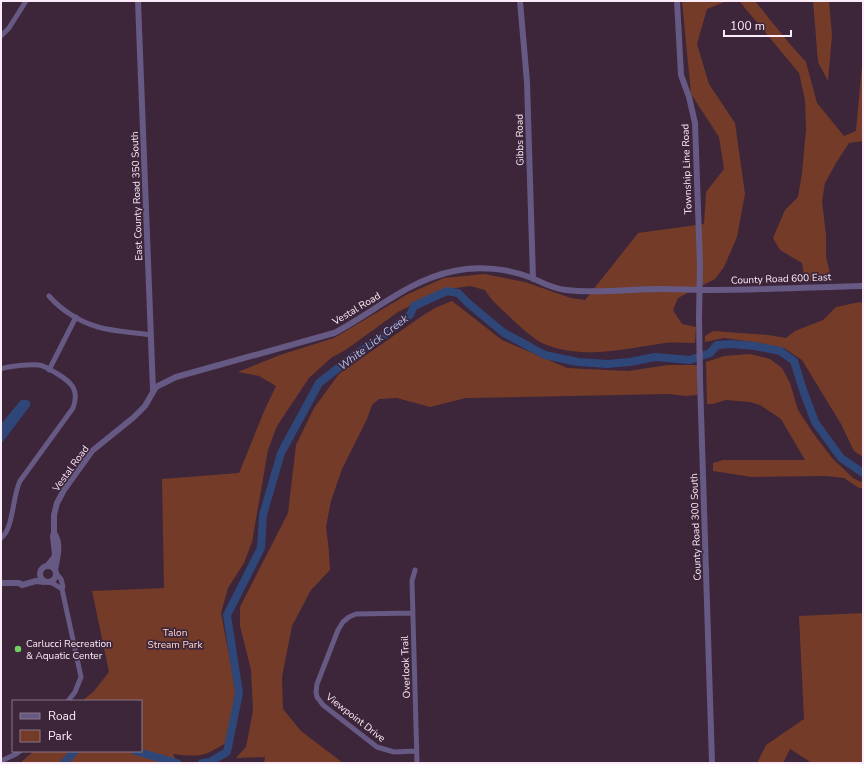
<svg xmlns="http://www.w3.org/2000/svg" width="864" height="764" viewBox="0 0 864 764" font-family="'Nunito Sans',sans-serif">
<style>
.green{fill:#743c28}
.water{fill:#2f4679}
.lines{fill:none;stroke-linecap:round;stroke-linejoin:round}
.river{stroke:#2f4679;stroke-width:8}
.minor{stroke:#665983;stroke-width:5}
.tertiary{stroke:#665983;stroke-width:6}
.poi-dot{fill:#6fd360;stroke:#3d253a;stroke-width:1.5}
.labels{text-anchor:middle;stroke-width:3.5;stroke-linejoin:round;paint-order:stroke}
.street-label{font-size:10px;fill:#fcecf9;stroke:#3d253a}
.park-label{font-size:10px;fill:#ffd7ca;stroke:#3d253a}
.poi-label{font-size:10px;fill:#fcecf9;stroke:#3d253a;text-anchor:start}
.water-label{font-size:11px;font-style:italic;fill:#acc3f3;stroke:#3d253a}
</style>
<rect width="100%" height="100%" fill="#3d253a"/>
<path class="green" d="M 682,1 L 727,1 L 707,9 L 697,44 L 709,84 L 735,123 L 745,194 L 737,237 L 724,267 L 715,279 L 678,298 L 673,310 L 682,324 L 696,327 L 695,343 C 685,343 675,342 665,343 C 623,349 585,360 544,344 C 536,341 519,326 512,319 C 503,310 492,302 485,290 L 470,286 L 442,290 L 398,312 L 347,349 L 331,358 L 309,378 L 277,426 L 268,450 L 252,542 L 244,563 L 228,588 L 221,613 L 236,692 L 226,743 C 203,757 200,757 173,754 L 177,763 L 20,763 L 34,751 L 141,751 L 141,701 L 82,701 L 94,691 L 109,672 L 92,591 L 164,588 L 162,479 L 239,473 L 265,409 L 276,386 L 259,376 L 238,372 L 280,355 L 334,338 L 408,294 L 444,278 L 484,274 L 525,282 L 571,298 L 585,300 L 638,233 L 704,224 L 706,192 L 724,169 L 719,137 L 691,94 Z
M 742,1 L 755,1 L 789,43 L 806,62 L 817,103 L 844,136 L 856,131 L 863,55 L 863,141 L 849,143 L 836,163 L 825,183 L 822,201 L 826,235 L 826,257 L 832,281 L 805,281 L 802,263 L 780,250 L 773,238 L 785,210 L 798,197 L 802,173 L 806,130 L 805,100 L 799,73 L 740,2 Z
M 813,1 L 829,1 L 832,35 L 828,81 L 818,62 Z
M 452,301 L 502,340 L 567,368 L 628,371 L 668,365 L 697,365 L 697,395 L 686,396 L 669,394 L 466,398 L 430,407 L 397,398 L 379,399 L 372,405 L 367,419 L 342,469 L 331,501 L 326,527 L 329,552 L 330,570 L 311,590 L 292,626 L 282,677 L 283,709 L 301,731 L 343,763 L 264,763 L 265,757 L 236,758 L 246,747 L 253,711 L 251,670 L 240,626 L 240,607 L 288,513 L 296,445 L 314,408 L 339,374 L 422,316 L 435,308 Z
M 860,302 L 863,303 L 863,457 L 854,451 L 841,424 L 802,360 L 784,348 L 754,342 L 724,338 L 705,342 L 705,336 L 713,331 L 768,335 L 786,338 L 795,331 L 823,320 L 836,307 Z
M 750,354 L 770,359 L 782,368 L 790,383 L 798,410 L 813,433 L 832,458 L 853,478 L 863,483 L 863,488 L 859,488 L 844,478 L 826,476 L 752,477 L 713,471 L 713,463 L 723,460 L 805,460 L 781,419 L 760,405 L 750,402 L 726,400 L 713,404 L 707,404 L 706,362 L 724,356 Z
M 863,613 L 863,763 L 812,763 L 790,749 L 783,763 L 757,763 L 766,745 L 804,719 L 799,616 Z"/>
<path class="water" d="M 21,400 L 26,400 L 30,401 L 30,406 L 1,444 L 1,424 Z"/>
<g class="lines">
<path class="river" d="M 135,751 L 177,763
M 64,763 L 75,751
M 202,763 L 210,762 L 227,752 L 239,693 L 227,615 L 261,548 L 263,515 L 281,453 L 319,383 L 352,357 L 376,341 L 410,315 L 414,306 L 447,291 L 458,293 L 469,304 L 504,333 L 545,355 L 578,362 L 607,364 L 630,362 L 655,357 L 690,360 L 710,353 L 717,345 L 731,344 L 755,346 L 780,351 L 794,361 L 803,390 L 815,422 L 841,458 L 863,473"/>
<path class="minor" d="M 1,36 L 9,28 L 26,1
M 49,296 C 61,310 80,322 98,327 C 115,332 134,332 151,335
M 1,369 C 9,366 30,364 39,365 C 45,366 51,370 56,373 C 71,382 80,389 73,408 L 20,481 C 12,497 14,528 1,538
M 49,370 L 76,317
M 415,570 L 412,581 L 417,763
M 56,573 L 61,579 L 63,587 L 62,589 L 81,677 L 75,692 L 68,701
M 49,582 L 54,584 L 62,589
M 412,613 L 356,614 L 349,617 L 343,622 L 338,630 L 317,684 L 316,692 L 317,697 L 323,705 L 377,747 L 394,752 L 416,751
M 1,761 L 16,754 L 20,751"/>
<path class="tertiary" d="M 138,1 L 153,391
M 520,1 L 527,82 L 533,279
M 677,1 L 681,75 L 689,97 L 695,123 L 700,265 L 699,318 L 700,380 L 712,763
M 54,533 C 62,544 57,558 55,570
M40 574a8 8 0 1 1 16 0a8 8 0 1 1-16 0Z
M 47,566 L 53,559 L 55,555 L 53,536 L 54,533 L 54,515 L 57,503 L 64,490 L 92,451 L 134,417 L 145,406 L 156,387 L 176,377 L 334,333 C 374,312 409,280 454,271 C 479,265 509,269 532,278 C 543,283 554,289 566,290 C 597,294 629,289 660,289 C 677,289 694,290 711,290 C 762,290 813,287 863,286
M 1,583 L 19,583 L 22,585 L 36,581 L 44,582"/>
</g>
<circle class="poi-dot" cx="18" cy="649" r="4"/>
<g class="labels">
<g class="street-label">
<text transform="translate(519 140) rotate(-91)" y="4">Gibbs Road</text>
<text transform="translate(686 169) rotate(-92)" y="4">Township Line Road</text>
<text transform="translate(136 196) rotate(-92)" y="4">East County Road 350 South</text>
<text transform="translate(781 278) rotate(-2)" y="4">County Road 600 East</text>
<text transform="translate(356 308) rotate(-31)" y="4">Vestal Road</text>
<text transform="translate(70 468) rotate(-54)" y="4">Vestal Road</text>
<text transform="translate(695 527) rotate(-92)" y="4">County Road 300 South</text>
<text transform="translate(405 667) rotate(-92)" y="4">Overlook Trail</text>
<text transform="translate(356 717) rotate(38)" y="4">Viewpoint Drive</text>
</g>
<g class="park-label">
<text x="175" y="636">Talon<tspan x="175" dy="12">Stream Park</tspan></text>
</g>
<g class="poi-label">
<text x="26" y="647">Carlucci Recreation<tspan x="26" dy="12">&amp; Aquatic Center</tspan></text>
</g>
<g class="water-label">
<text transform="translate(373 342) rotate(-37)" y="4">White Lick Creek</text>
</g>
</g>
<rect width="864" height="764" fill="none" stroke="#fcecf9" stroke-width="4"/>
<rect x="12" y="700" width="130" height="52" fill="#3d253a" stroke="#897586"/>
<rect x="20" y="713" width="20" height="6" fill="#665983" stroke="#897586"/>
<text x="48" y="720" font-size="12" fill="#fcecf9">Road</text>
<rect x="20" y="730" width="20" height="12" fill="#743c28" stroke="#897586"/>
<text x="48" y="740" font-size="12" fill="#fcecf9">Park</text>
<path d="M724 30v6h67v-6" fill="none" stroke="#fcecf9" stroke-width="2"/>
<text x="730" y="30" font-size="12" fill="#fcecf9" stroke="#3d253a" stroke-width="3" paint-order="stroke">100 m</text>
</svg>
